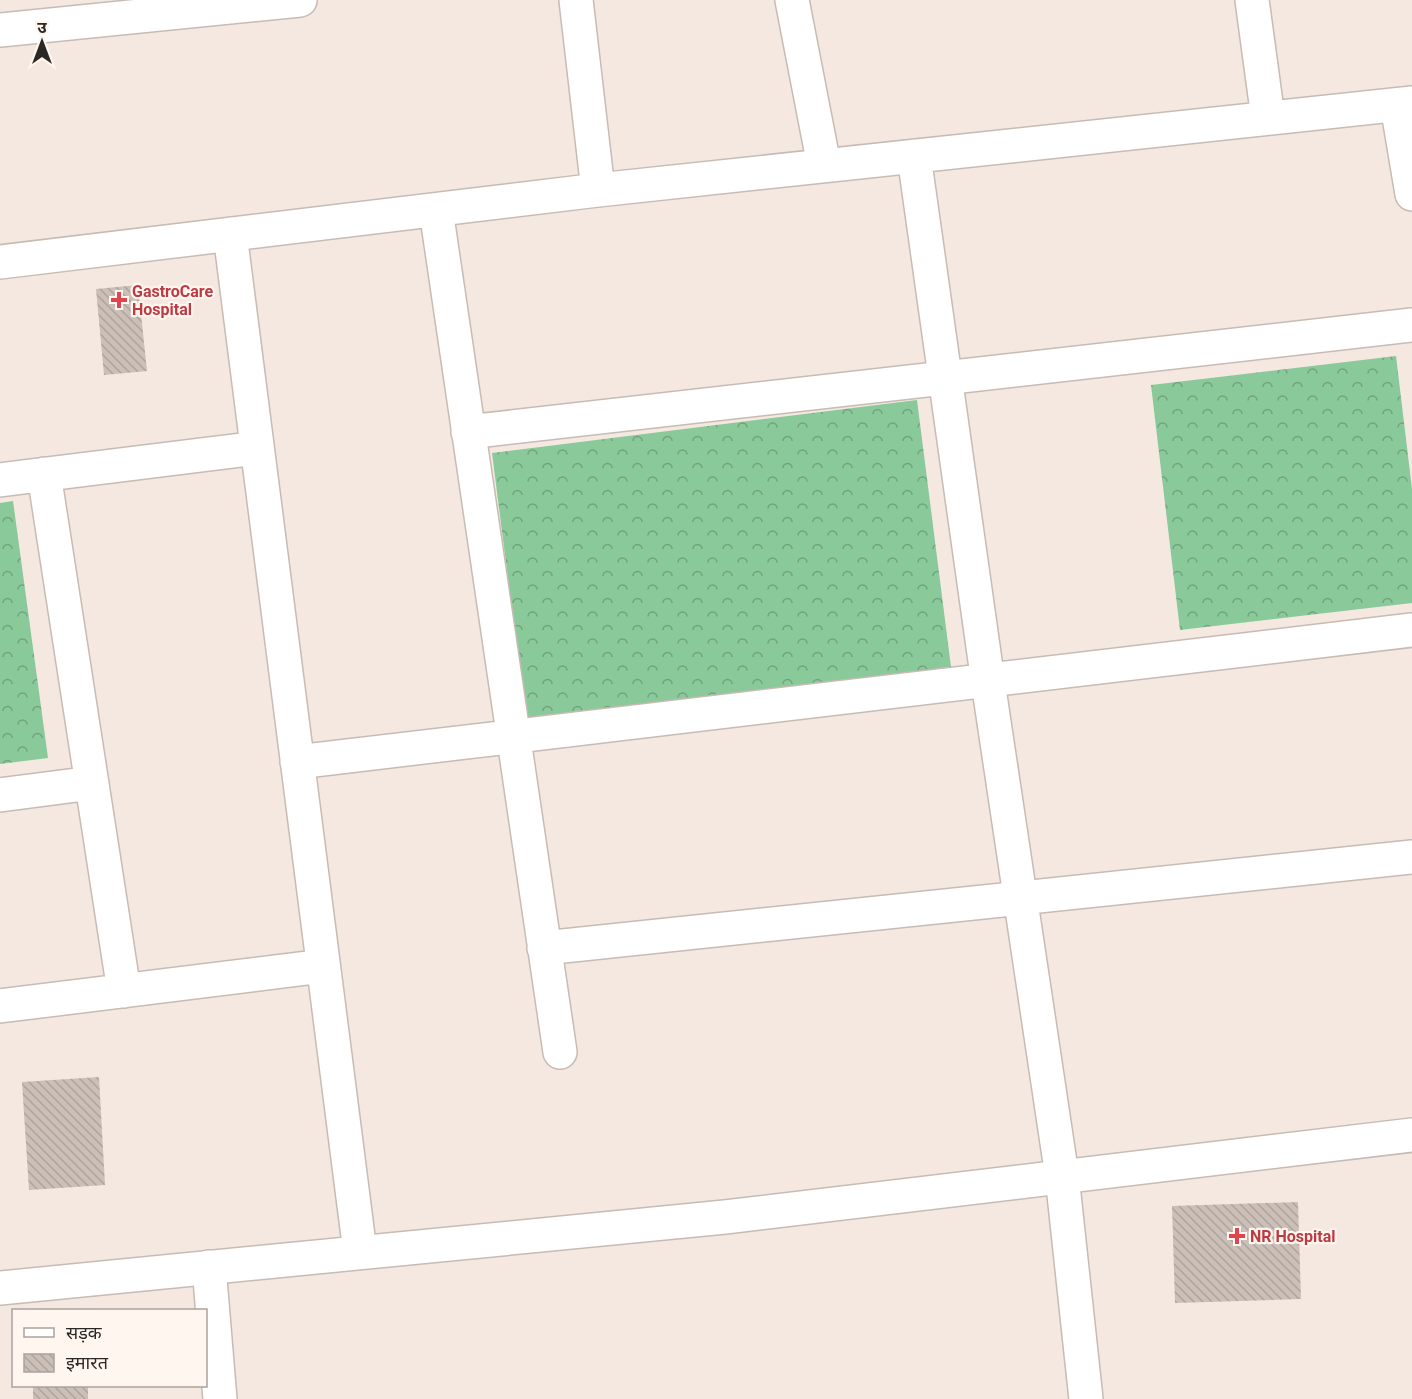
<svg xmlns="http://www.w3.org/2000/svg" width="1412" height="1399" viewBox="0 0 1412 1399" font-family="Roboto,'Noto Sans Devanagari',sans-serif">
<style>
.forest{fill:url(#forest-crowns)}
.building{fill:url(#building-back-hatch)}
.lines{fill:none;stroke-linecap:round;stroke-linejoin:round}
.minor-casing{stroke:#c7bbb4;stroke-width:36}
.tertiary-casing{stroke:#c7bbb4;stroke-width:36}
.minor{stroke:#fff;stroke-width:33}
.tertiary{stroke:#fff;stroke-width:33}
.health-dot{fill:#e0444e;stroke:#fff6f0;stroke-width:2}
.labels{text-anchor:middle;stroke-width:4.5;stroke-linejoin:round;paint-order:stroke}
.health-label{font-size:16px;font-weight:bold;fill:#be3a42;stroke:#fff6f0;text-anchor:start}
</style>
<defs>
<pattern id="forest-crowns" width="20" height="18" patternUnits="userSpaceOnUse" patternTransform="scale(1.5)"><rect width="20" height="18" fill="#8ac99a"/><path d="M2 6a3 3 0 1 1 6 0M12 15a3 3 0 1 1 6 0" fill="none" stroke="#71a37d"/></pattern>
<pattern id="building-back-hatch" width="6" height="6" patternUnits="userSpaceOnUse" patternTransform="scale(1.5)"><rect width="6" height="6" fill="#cbbfb8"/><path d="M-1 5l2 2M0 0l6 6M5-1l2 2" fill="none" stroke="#aea49e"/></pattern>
</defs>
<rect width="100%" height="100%" fill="#f4e8e0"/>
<path class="forest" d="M 1396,356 L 1412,489 L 1412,603 L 1180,630 L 1151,385 Z
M 917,400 L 951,667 L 526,720 L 492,453 Z
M 13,501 L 48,758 L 0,764 L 0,503 Z"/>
<path class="building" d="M 138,285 L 147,371 L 104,375 L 96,289 Z
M 99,1077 L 105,1185 L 29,1190 L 22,1082 Z
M 1298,1202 L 1301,1299 L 1175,1303 L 1172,1206 Z
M 33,1386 L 88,1386 L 88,1399 L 33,1399 Z"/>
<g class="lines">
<defs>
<path id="minor" d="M 576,0 L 598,190
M 792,0 L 824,165
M 1252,0 L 1268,118
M 0,30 L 300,0
M 1397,105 L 1412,194
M 914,156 L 988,682 L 1062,1176 L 1086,1399
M 436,210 L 560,1052
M 230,234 L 360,1252
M 0,262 L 598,190 L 1412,103
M 468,432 L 1412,325
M 44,474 L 124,991
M 0,480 L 257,448
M 297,762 L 1412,630
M 0,795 L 92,783
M 544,948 L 1412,857
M 0,1006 L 323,966
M 209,1267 L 220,1399"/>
<path id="tertiary" d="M 0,1288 L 725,1217 L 1412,1135"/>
</defs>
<use href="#minor" class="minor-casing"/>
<use href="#tertiary" class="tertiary-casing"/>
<use href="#minor" class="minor"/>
<use href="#tertiary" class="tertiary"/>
</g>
<g class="health-dot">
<path d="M116 291h6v6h6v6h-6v6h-6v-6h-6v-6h6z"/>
<path d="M1234 1227h6v6h6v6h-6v6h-6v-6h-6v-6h6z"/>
</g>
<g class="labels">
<g class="health-label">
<text x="132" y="297">GastroCare<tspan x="132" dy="18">Hospital</tspan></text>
<text x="1250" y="1242">NR Hospital</text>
</g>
</g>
<rect x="12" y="1309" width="195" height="78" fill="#fff6f0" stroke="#aaa39e" stroke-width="1.5"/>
<rect x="24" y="1328" width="30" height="9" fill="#ffffff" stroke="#aaa39e" stroke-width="1.5"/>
<text x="66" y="1339" font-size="18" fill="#2b2724">सड़क</text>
<rect x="24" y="1354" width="30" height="18" fill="url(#building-back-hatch)" stroke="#aaa39e" stroke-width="1.5"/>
<text x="66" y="1369" font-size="18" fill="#2b2724">इमारत</text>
<g transform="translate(42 42)" stroke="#fff6f0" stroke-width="4.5" paint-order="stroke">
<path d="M0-4.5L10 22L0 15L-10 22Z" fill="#2b2724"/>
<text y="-9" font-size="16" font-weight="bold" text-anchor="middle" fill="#2b2724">उ</text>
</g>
</svg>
